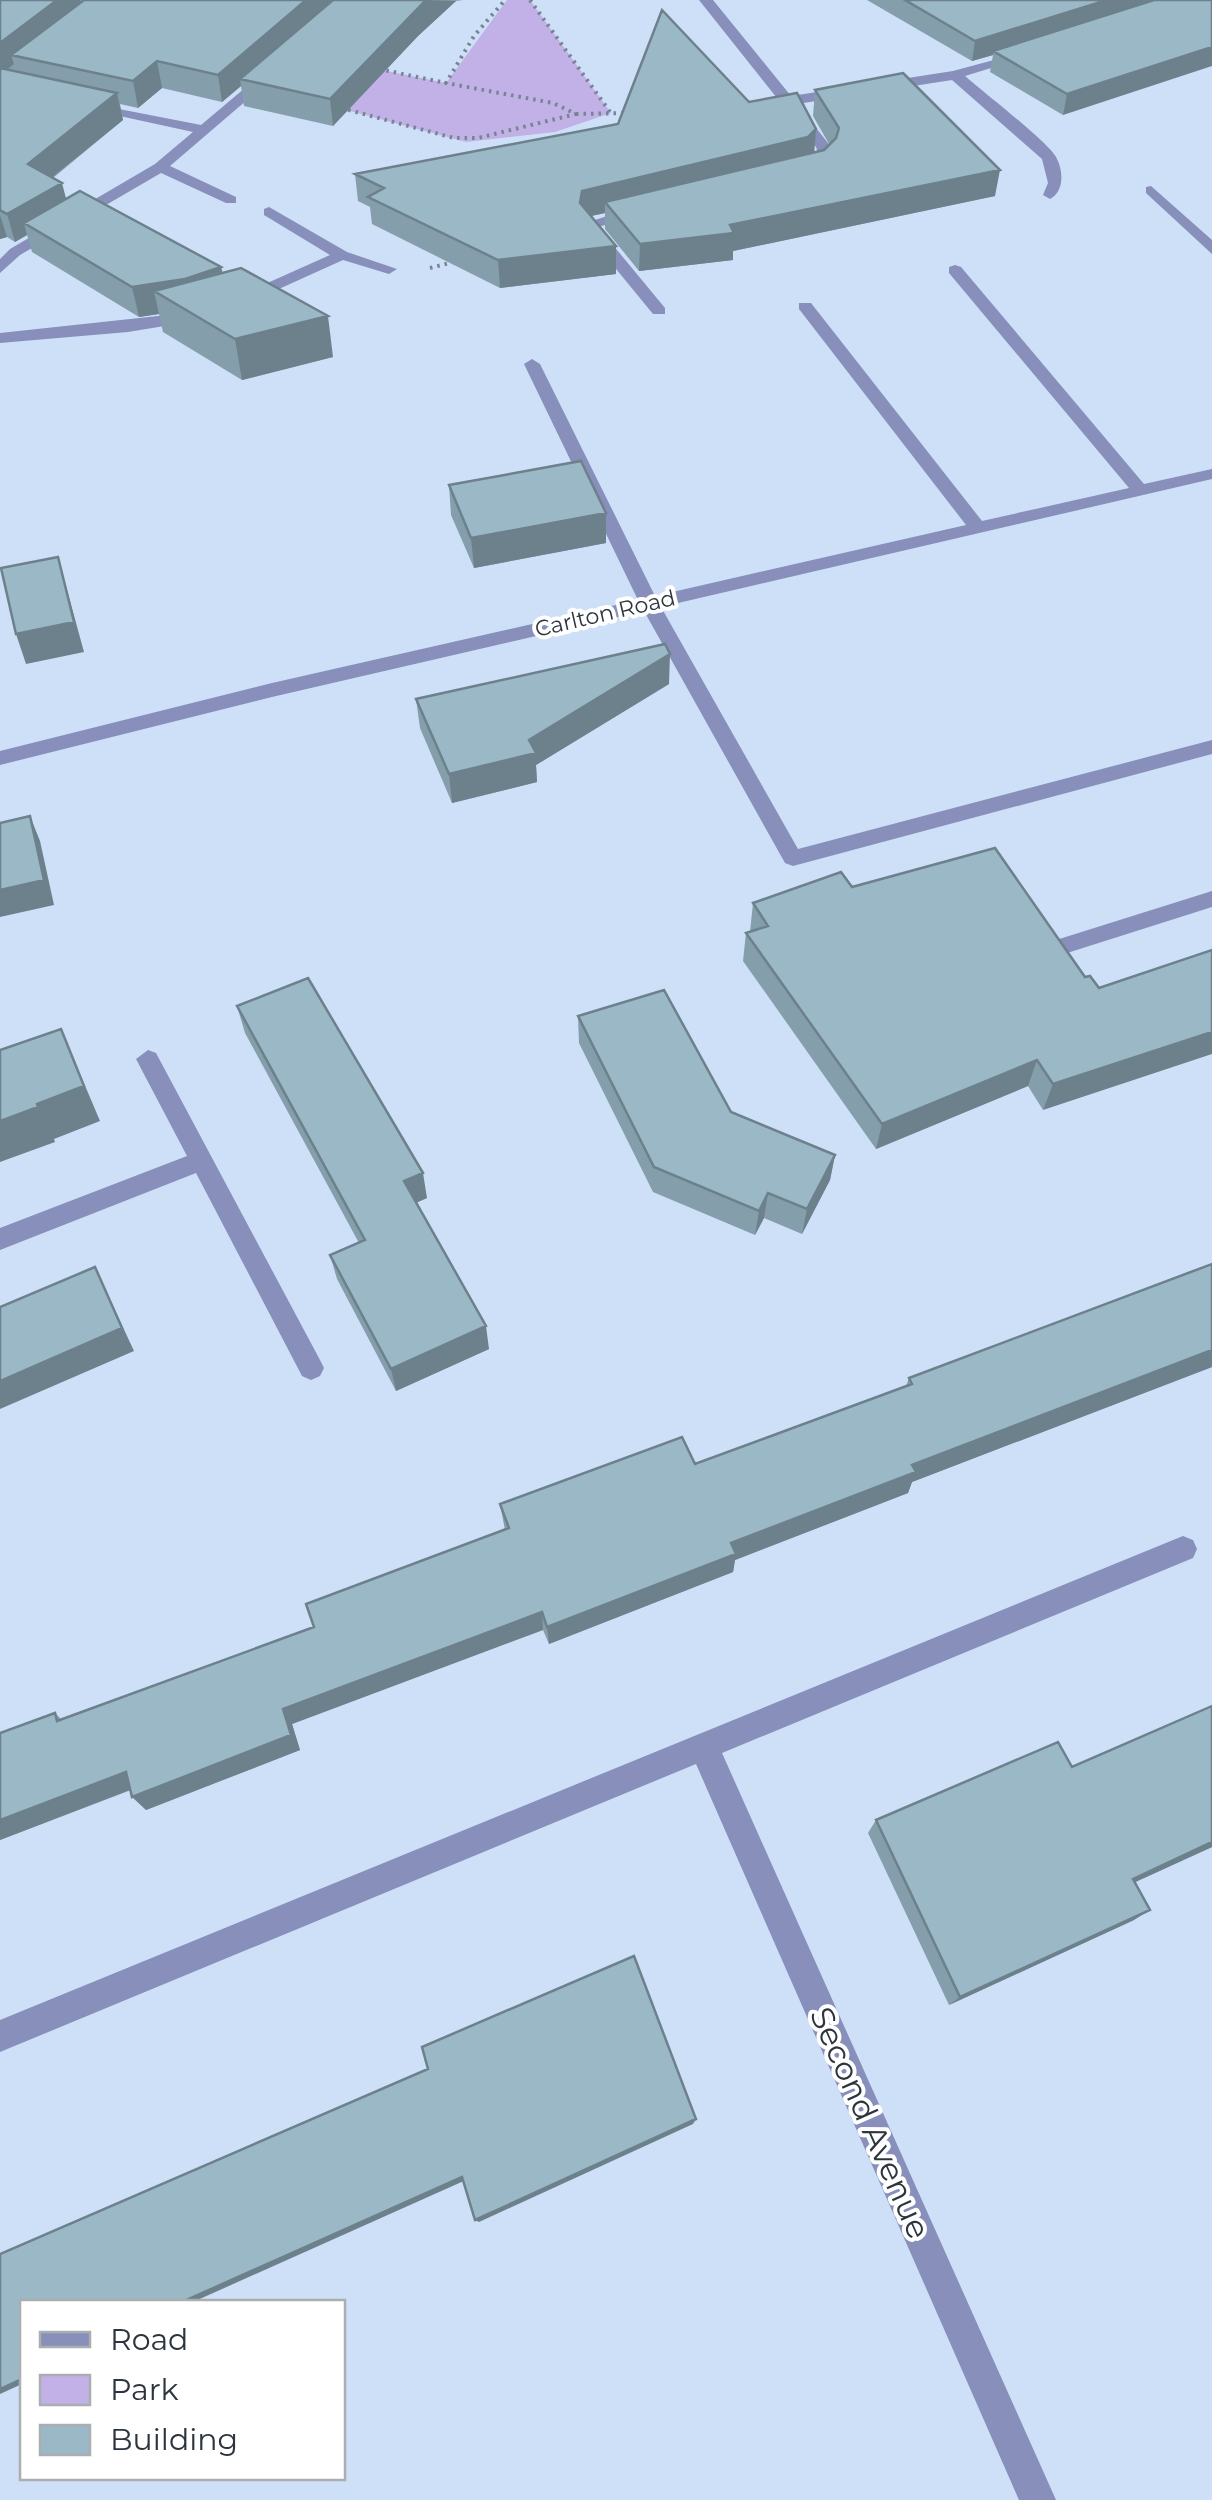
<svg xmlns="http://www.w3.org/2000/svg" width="1212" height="2500" viewBox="0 0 1212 2500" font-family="Montserrat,sans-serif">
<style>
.green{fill:#c2b1e6}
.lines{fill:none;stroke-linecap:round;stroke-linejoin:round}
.path{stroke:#778494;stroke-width:4;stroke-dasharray:2.5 5;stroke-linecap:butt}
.minor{fill:#878fba;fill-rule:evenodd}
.wall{fill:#859eab}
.shaded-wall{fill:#6c818b}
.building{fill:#9bb8c7;stroke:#6c818b;stroke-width:2.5}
.labels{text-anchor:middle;stroke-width:8;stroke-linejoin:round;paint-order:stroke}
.far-street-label{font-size:22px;fill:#2c343d;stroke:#fff}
.near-street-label{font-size:32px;fill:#2c343d;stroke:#fff}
</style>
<rect width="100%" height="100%" fill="#cde0f8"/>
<path class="green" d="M 507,0 L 530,0 L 611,113 L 555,132 L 466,142 L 283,93 L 322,58 L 446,83 Z"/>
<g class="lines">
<path class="path" d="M 530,0 L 610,112
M 379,69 L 446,83
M 341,108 L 454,138 L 478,138 L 576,114 L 553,103 L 446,83 L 474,36 L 505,0
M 576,114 L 630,113
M 430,268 L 457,261"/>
<path class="minor" d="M 699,0 L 713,0 L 791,96 L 953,71 L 1027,51 L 1027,57 L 965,76 C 982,91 1049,143 1056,157 C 1064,171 1064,192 1050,199 L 1043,195 L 1048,183 L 1042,159 L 952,80 L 797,104 L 828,143 L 833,156 L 827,168 L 804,174 L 804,168 L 816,162 L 819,156 L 816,147 Z
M 263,73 L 275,76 L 170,166 L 236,197 L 236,203 L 226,203 L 161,173 L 20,255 L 0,273 L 0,259 L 10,249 L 155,164 L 193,132 L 83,108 L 83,102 L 201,125 Z
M 1151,186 L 1212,240 L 1212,254 L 1146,193 L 1146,187 Z
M 269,207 L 347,252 L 397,269 L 389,274 L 343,260 L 248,303 L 236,303 L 236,297 L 330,255 L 264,215 L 264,209 Z
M 634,207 L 642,212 L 639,215 L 598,227 L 665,308 L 665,314 L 653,314 L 580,225 Z
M 955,265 L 961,267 L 1144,484 L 1212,469 L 1212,479 L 661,607 L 798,849 L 1212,740 L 1212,754 L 793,866 L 785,863 L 644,611 L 272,697 L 0,765 L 0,751 L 272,683 L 638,600 L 524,364 L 532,359 L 540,364 L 655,596 L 966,525 L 799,309 L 799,303 L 811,303 L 982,521 L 1129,488 L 949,273 L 949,267 Z
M 195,312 L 203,317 L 201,320 L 128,332 L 0,343 L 0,333 Z
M 1212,891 L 1212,907 L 1064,954 L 1053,946 L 1056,940 Z
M 148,1050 L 156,1053 L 320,1360 L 324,1368 L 320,1376 L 311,1380 L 302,1376 L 196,1173 L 0,1250 L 0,1228 L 187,1156 L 136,1059 Z
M 1183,1536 L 1193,1540 L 1197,1549 L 1193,1558 L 722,1753 L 1056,2500 L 1019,2500 L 696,1764 L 0,2052 L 0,2020 Z"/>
</g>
<path class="wall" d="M 0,0 L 463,0 L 456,1 L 418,36 L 333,126 L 244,106 L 241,86 L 222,102 L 162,88 L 138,108 L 120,104 L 123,120 L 53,178 L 66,199 L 221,267 L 223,273 L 333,357 L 242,380 L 163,332 L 159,314 L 139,317 L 32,252 L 27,235 L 15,242 L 7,237 L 0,239 Z
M 867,0 L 1212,0 L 1063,115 L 990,72 L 993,55 L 972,61 Z
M 815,90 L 995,196 L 733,251 L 733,260 L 639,271 L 605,229 L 605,213 L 591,216 L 616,246 L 616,274 L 500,288 L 372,224 L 370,207 L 358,201 L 355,174 L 749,102 L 814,152 L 824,150 L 829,144 L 813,116 Z
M 449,485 L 606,543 L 474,568 L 451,515 Z
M 669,684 L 536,765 L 537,782 L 452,803 L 420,728 L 416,699 Z
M 852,887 L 1085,977 L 1099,988 L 1043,1110 L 1028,1086 L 876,1149 L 743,961 L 746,933 L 750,932 L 753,903 Z
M 237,1006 L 427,1198 L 416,1203 L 489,1349 L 396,1391 L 337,1279 L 330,1255 L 359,1243 L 245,1033 Z
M 578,1016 L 731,1112 L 835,1155 L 830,1180 L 802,1234 L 764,1218 L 755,1235 L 653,1192 L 579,1043 Z
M 1212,1264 L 1212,1367 L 912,1482 L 908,1493 L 735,1560 L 733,1572 L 549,1644 L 543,1630 L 292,1724 L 300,1750 L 146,1810 L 131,1790 L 0,1840 L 0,1733 L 55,1713 L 61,1719 L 314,1627 L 505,1530 L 500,1504 L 695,1464 L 906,1386 L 909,1378 Z
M 1212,1706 L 1212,1847 L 1135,1882 L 1134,1920 L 949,2005 L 868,1833 L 876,1820 L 1072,1767 Z"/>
<path class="shaded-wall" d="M 57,0 L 80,0 L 83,12 L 11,55 L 14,64 L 0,75 L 0,43 Z
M 306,0 L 340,0 L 240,79 L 241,86 L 222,102 L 218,75 Z
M 426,0 L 456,1 L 418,36 L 333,126 L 330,99 Z
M 1107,0 L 1168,0 L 993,51 L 993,55 L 972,61 L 975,41 Z
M 1212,47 L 1212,66 L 1063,115 L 1067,94 Z
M 157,61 L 162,88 L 138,108 L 133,81 Z
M 117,93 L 123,120 L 35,191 L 28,164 Z
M 816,129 L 814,156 L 605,202 L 605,213 L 582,218 L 580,203 L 582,191 Z
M 1000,170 L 995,196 L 733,251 L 733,260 L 639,271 L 640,244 Z
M 62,183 L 69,210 L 24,223 L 27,235 L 15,242 L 7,214 Z
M 0,215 L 7,237 L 0,239 Z
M 616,246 L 616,274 L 500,288 L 498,260 Z
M 221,267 L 227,297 L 154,291 L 159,314 L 139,317 L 132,287 Z
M 328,316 L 333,357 L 242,380 L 235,339 Z
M 606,513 L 606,543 L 474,568 L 471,538 Z
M 58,557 L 84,652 L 26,664 L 16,634 Z
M 670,654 L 669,684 L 536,765 L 537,782 L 452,803 L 449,774 L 529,740 Z
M 30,816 L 40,841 L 54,905 L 0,917 L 0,890 Z
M 61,1029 L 100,1121 L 54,1139 L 55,1142 L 0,1162 L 0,1121 L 37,1104 Z
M 1212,1032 L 1212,1054 L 1043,1110 L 1053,1084 Z
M 1037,1060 L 1028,1086 L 876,1149 L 882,1124 Z
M 835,1155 L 830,1180 L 802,1234 L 807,1209 Z
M 423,1173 L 427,1198 L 408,1206 L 404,1181 Z
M 768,1193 L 764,1218 L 755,1235 L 759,1211 Z
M 95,1267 L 134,1351 L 0,1409 L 0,1381 Z
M 486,1326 L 489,1349 L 396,1391 L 391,1369 Z
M 1212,1350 L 1212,1367 L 912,1482 L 908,1493 L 735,1560 L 733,1572 L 549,1644 L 547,1627 L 731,1543 L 912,1465 Z
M 542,1612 L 543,1630 L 292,1724 L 300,1750 L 146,1810 L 132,1797 L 283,1709 Z
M 126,1772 L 140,1786 L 0,1840 L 0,1820 Z
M 1212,1842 L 1212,1847 L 1118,1890 L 1133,1879 Z
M 1150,1910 L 1134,1920 L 949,2005 L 960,1997 Z
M 696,2119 L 693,2124 L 479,2222 L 475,2220 Z
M 462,2177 L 466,2180 L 193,2302 L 182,2302 Z
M 22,2379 L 22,2384 L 0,2394 L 0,2389 Z"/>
<path class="building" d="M 0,0 L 57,0 L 0,43 Z
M 84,0 L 306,0 L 218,75 L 157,61 L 133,81 L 11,55 Z
M 333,0 L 426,0 L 330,99 L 240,79 Z
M 905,0 L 1107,0 L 975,41 Z
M 1154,0 L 1212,0 L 1212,47 L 1067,94 L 993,51 Z
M 662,10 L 749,102 L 797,93 L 816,129 L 808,137 L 582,191 L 580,203 L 616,246 L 498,260 L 368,197 L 384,188 L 355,174 L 618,124 Z
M 0,68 L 117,93 L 28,164 L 62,183 L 7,214 L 0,210 Z
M 903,73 L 1000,170 L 730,225 L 734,233 L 640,244 L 605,202 L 824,150 L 836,138 L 839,128 L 815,90 Z
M 80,191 L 221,267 L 185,279 L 132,287 L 24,223 Z
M 241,268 L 328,316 L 235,339 L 154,291 Z
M 581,461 L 606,513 L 471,538 L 449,485 Z
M 58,557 L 74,622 L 16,634 L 1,568 Z
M 665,644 L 670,654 L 529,740 L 536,753 L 449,774 L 416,699 Z
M 30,816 L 44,880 L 0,890 L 0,823 Z
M 995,848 L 1085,977 L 1090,976 L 1099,988 L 1212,950 L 1212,1032 L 1053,1084 L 1037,1060 L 882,1124 L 746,933 L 768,926 L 753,903 L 841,872 L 852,887 Z
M 308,978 L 423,1173 L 404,1181 L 486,1326 L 391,1369 L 330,1255 L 365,1240 L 237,1006 Z
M 664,990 L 731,1112 L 835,1155 L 807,1209 L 768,1193 L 759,1211 L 654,1167 L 578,1016 Z
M 61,1029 L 84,1086 L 37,1104 L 38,1107 L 0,1121 L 0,1050 Z
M 1212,1264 L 1212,1350 L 912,1465 L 916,1472 L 731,1543 L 736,1554 L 547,1627 L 542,1612 L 283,1709 L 291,1735 L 132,1797 L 126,1772 L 0,1820 L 0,1733 L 55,1713 L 57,1721 L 314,1627 L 306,1604 L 509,1528 L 500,1504 L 682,1437 L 695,1464 L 912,1384 L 909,1378 Z
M 95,1267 L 122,1328 L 0,1381 L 0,1307 Z
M 1212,1706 L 1212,1842 L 1133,1879 L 1150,1910 L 960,1997 L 876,1820 L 1058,1742 L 1072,1767 Z
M 634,1956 L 696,2119 L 475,2220 L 462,2177 L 182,2302 L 22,2302 L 22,2379 L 0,2389 L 0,2254 L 428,2069 L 422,2047 Z"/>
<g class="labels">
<g class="far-street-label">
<text transform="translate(605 613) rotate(-13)" y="8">Carlton Road</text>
</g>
<g class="near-street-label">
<text transform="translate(870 2123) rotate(66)" y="11">Second Avenue</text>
</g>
</g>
<rect x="20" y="2300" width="325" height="180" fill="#ffffff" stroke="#abaeb1" stroke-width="2.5"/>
<rect x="40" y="2332" width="50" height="15" fill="#878fba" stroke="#abaeb1" stroke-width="2.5"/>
<text x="110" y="2350" font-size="30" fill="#2c343d">Road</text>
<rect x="40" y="2375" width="50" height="30" fill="#c2b1e6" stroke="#abaeb1" stroke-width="2.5"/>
<text x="110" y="2400" font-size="30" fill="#2c343d">Park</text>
<rect x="40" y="2425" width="50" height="30" fill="#9bb8c7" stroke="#abaeb1" stroke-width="2.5"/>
<text x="110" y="2450" font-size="30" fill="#2c343d">Building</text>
</svg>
